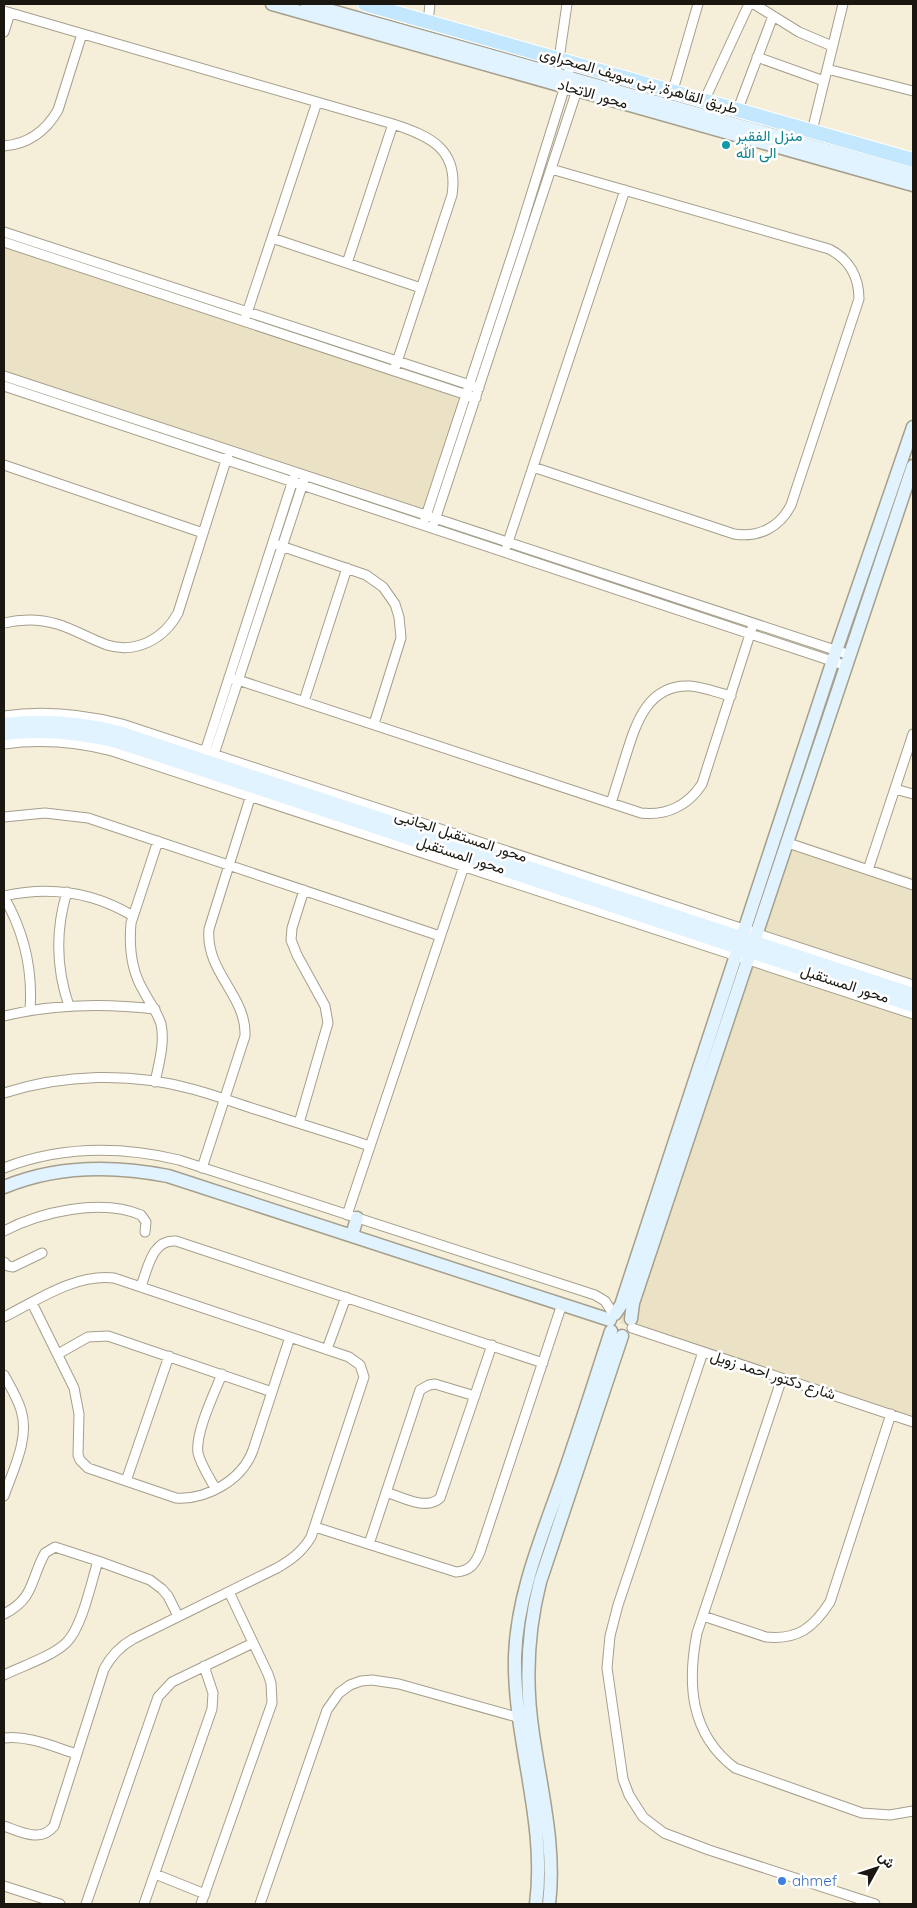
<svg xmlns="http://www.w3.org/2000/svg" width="917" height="1908" viewBox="0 0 917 1908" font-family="Quicksand,Vazirmatn,sans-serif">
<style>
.built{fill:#ebe2c6}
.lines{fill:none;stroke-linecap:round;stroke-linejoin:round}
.street-casing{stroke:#a59f8b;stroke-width:11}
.secondary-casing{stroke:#a59f8b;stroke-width:15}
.primary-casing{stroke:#fff;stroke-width:16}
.street{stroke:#fff;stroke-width:9}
.secondary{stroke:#e1f3fe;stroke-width:12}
.primary{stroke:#c3e8fe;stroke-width:14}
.culture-dot{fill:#0f9aa8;stroke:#fff;stroke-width:2}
.shop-dot{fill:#3f7fe0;stroke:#fff;stroke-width:2}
.labels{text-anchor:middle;stroke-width:5;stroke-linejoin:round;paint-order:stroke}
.street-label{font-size:15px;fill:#1a1710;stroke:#fff}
.culture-label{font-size:15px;fill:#0d838f;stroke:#fff;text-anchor:start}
.shop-label{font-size:15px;fill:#366cbe;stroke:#fff;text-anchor:start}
</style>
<rect width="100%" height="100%" fill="#f5eed9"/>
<path class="built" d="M 4,237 L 472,391 L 429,522 L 4,381 Z
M 783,835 L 913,878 L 913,1418 L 620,1323 Z"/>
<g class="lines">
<defs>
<path id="street" d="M 754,4 L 799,32 L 832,46
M 4,11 L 393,124 C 430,136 459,149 452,195 L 394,371
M 428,22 L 430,4
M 4,32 L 10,13
M 757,57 L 824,81
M 559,59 L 567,4
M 827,69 L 913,91
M 673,90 L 698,4
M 705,99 L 749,4
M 738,109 L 773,16
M 812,131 L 843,4
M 4,146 C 28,144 46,131 58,110 L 82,34
M 4,232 L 479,388
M 272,238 L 421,288
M 4,242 L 476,398
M 347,263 L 393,124
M 246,316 L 317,102
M 4,376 L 850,655
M 4,386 L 847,666
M 4,465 L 203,533
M 533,467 L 734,534 C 759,538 780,527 791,505 L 859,299 C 859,277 849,259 829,249 L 551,169
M 425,519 L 519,234 L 565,86 L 571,62
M 434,523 L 578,87
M 278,545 L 366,575 L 383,587 L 395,604 L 399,617 L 401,638 L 374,724
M 507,545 L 625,190
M 4,623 C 21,619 40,619 57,624 C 74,629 90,639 107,645 C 136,654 164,639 178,613 L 228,454
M 229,677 L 641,813 C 666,816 688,806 702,784 L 752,628
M 304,701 L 347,568
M 4,716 C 43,710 83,714 122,724 L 913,985
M 4,744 C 41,739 77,742 112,751 L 913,1014
M 204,755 L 294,477
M 212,760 L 304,480
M 895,789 L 913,794
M 611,803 C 616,787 621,771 626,755 C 636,723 648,684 690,686 C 704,687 718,693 731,696
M 4,817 L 45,813 L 88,818 L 440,936
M 788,843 L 913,885
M 868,870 L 913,734
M 67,892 C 55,931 56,968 69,1006
M 4,896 C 49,886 93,892 133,916
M 4,897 C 24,932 33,969 30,1010
M 4,1016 C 53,1004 104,1003 155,1009
M 155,1082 C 159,1063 165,1043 161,1024 C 157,1011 149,1002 143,990 C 131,970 129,946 131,923 L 158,841
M 4,1093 C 63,1074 132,1072 192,1089 C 215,1095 238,1104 261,1111 C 297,1123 334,1134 370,1146
M 299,1123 L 328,1023 L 325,1006 L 297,955 L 291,940 L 292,928 L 304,890
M 4,1168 C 61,1146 120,1146 179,1160 L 595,1295 L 605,1301 L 614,1315
M 202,1168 L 245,1036 C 247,996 205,972 209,929 L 251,795
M 347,1215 L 464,866
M 4,1231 C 40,1212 101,1198 141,1215 L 146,1222 L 145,1232
M 4,1262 L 8,1266 L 13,1267 L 42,1253
M 141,1286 C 148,1268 152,1239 176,1241 L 543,1363
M 32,1303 L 74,1388 L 79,1414 L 78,1455 L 80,1460 L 88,1468 L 176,1498 C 207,1500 242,1480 253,1450 L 290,1337
M 4,1317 C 38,1300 74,1274 114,1278 L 349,1357 L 360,1365 L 364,1377 L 311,1537 C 302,1552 291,1560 277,1568 L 133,1639 C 119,1647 111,1656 104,1669 L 54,1826 C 41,1843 21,1832 4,1826
M 632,1328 L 913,1422
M 327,1349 L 346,1297
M 703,1352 L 618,1605 L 610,1636 L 607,1668 L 623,1779 L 629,1795 L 643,1817 L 664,1833 L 709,1850 L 875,1904
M 58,1354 L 88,1337 L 108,1336 L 272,1392
M 4,1375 C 10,1386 17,1397 21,1410 C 30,1438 13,1470 4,1496
M 782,1378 L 697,1633 C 687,1684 690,1734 735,1768 L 862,1813 L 890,1815 L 913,1811
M 126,1481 L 169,1356
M 215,1488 C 209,1477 201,1465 198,1453 C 195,1433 214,1394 222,1374
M 386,1492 C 402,1497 426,1511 440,1498 L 492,1345
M 315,1527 L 456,1572 C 470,1571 475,1564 480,1552 L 562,1304
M 369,1544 L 420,1390 L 429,1385 L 435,1384 L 475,1396
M 4,1614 C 35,1598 30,1580 45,1553 L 55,1547 L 98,1561 L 150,1580 L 162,1589 L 168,1596 L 178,1616
M 703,1616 L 766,1637 C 798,1640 813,1628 830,1602 L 891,1414
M 4,1675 C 22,1666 51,1657 66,1643 C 82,1628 91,1583 98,1561
M 4,1738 C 28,1735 54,1747 77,1754
M 155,1874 L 205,1894
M 4,1886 L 60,1904
M 86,1904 L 158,1697 L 172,1682 L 253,1643
M 144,1904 L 212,1709 L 213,1693 L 204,1666
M 201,1904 L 272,1703 L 271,1683 L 268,1674 L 229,1592
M 260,1904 L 327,1710 L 339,1693 L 350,1685 L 361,1681 L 372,1680 L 399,1684 L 520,1718"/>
<path id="secondary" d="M 272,4 L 913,185
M 307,4 L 913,174
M 4,724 C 43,719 81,722 119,732 L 913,994
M 4,734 C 42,729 79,733 117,742 L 913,1006
M 4,1187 C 57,1165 112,1165 168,1176 L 610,1320
M 352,1235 L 357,1218
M 615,1314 L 621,1305 L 836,651 L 913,427
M 631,1319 L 633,1303 L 913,466
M 536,1904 C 547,1821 513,1739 515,1656 C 517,1597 540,1541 560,1485 C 578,1434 594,1383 611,1331
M 549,1904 C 556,1847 541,1790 533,1734 C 525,1682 527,1633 540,1582 L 622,1336"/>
<path id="primary" d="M 365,4 L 913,160"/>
</defs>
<use href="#street" class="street-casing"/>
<use href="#secondary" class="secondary-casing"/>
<use href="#primary" class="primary-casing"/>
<use href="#street" class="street"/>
<use href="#secondary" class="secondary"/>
<use href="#primary" class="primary"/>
</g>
<circle class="culture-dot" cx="726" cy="145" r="5"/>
<circle class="shop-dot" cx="782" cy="1881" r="5"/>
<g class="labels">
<g class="street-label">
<text transform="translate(639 81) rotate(16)" y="5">طريق القاهرة, بنى سويف الصحراوى</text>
<text transform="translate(593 94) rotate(16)" y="5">محور الاتحاد</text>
<text transform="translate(461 836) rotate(18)" y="5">محور المستقبل الجانبى</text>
<text transform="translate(461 855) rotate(18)" y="5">محور المستقبل</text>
<text transform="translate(845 984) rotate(18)" y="5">محور المستقبل</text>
<text transform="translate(773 1375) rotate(18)" y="5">شارع دكتور احمد زويل</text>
</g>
<g class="culture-label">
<text x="736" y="141">منزل الفقير<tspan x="736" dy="17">الى الله</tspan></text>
</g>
<g class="shop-label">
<text x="792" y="1886">ahmef</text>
</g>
</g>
<rect width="917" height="1908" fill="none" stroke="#1a1710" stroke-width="10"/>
<g transform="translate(877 1868) rotate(50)" stroke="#ffffff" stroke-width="4" paint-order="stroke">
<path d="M0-4L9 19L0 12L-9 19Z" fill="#1a1710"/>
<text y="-8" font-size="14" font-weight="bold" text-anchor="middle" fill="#1a1710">ش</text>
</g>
</svg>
